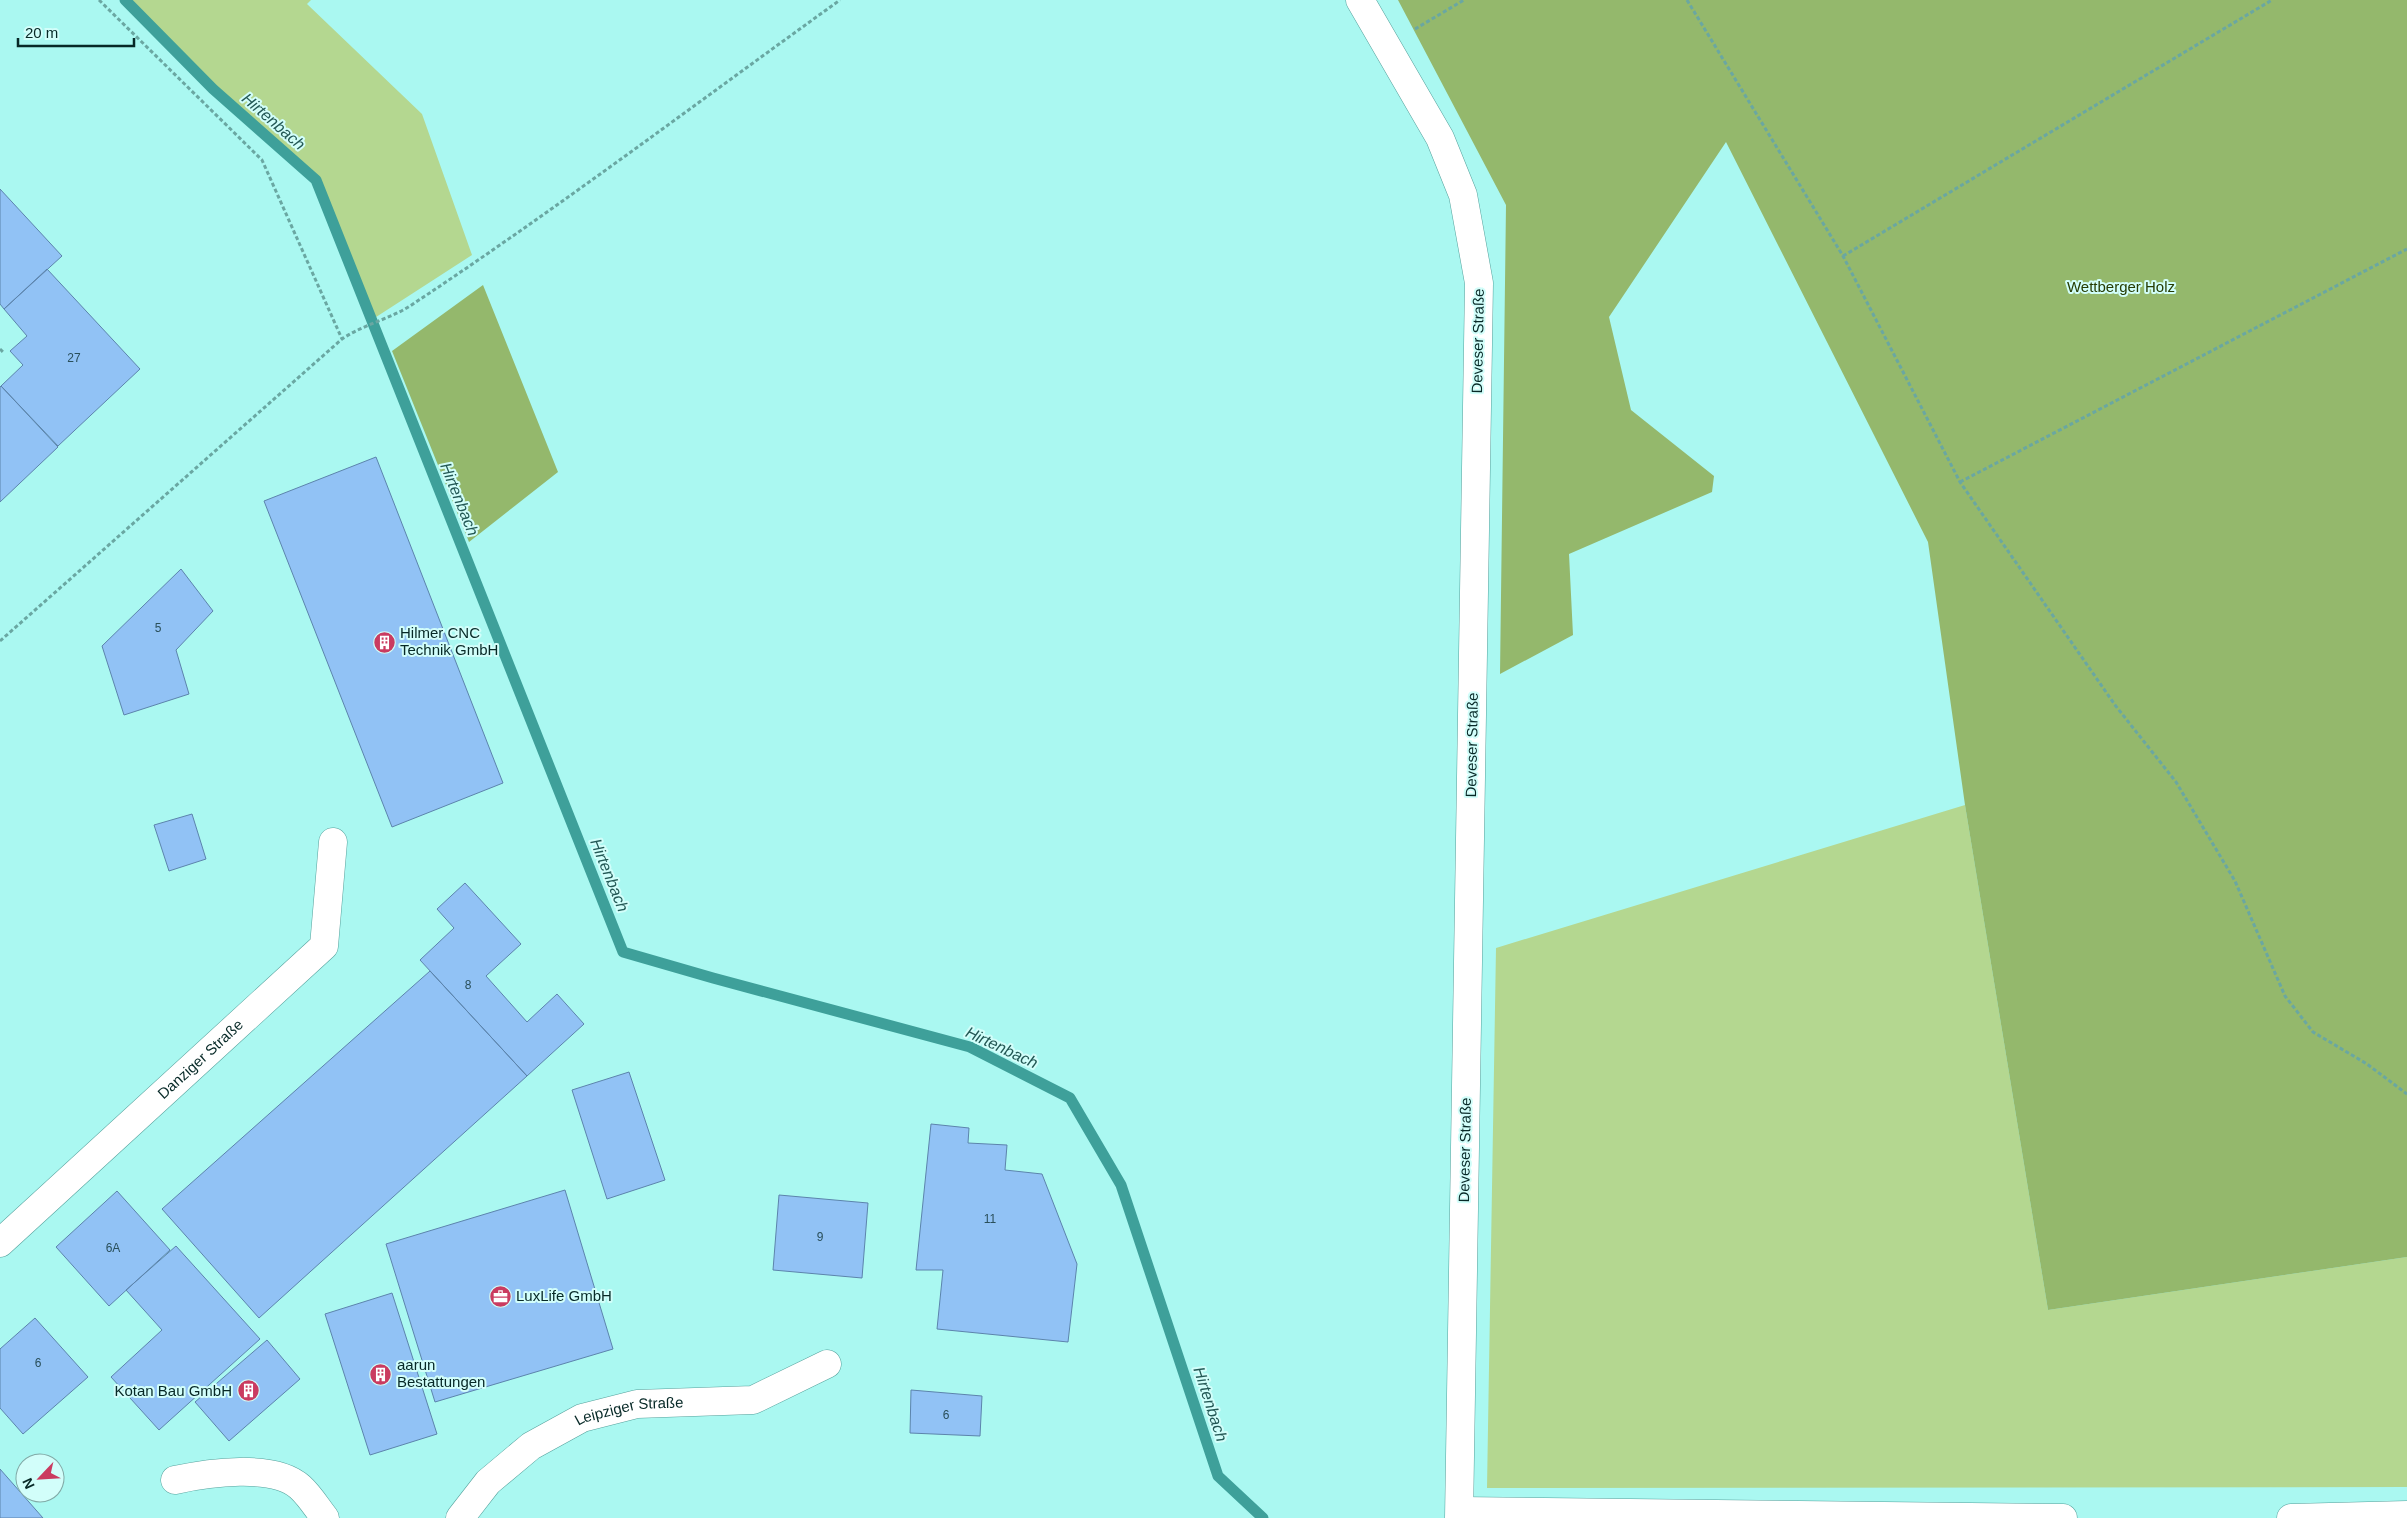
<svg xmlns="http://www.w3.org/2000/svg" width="2407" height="1518" viewBox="0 0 2407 1518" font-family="Arial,sans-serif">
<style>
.green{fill:#b4d790}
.forest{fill:#94b86c}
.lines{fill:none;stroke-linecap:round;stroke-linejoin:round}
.stream{stroke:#3ea09a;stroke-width:11}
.building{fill:#91c2f5;stroke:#5c84ac}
.minor-casing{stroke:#55a19c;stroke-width:29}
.path{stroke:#6aa7a2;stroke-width:3;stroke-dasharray:4 2.5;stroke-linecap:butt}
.minor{stroke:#fff;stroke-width:28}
.labels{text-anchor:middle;stroke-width:4;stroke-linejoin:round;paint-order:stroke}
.number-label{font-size:12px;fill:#2a4f5a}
.park-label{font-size:15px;fill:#263c03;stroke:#d2fefa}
.street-label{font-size:15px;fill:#072927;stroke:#d2fefa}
.poi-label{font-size:15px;fill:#072927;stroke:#d2fefa;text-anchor:start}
.water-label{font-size:16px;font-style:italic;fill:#235855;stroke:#d2fefa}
</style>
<rect width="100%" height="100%" fill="#aaf8f1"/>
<path class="green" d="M 125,0 L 311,0 L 307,4 L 422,114 L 472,255 L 373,319 L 320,182 L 213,89 Z
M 1965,805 L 2048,1310 L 2407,1257 L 2407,1487 L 1487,1488 L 1496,948 Z"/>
<path class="forest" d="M 1398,0 L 2407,0 L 2407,1257 L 2048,1310 L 1965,805 L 1928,542 L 1726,142 L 1609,317 L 1631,410 L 1714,476 L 1712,492 L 1569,554 L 1573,635 L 1500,674 L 1506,205 Z
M 483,285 L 558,472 L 469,542 L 392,351 Z"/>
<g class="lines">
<path class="stream" d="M 125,0 L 213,89 L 316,180 L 623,952 L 713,978 L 970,1047 L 1070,1098 L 1121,1185 L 1218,1476 L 1263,1518"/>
</g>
<path class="building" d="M 0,189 L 62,256 L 4,309 L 0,304 Z
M 47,269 L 140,369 L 58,446 L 1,386 L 23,365 L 10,351 L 27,336 L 4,309 Z
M 1,386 L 58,447 L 0,502 L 0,387 Z
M 376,457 L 503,783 L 392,827 L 264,501 Z
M 181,569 L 213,611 L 176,650 L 189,694 L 124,715 L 102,646 Z
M 192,814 L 206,859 L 169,871 L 154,825 Z
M 465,883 L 521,944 L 486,976 L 527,1022 L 557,994 L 584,1024 L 527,1076 L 420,960 L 454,928 L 437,909 Z
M 430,971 L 527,1076 L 259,1318 L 162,1209 Z
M 629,1072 L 665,1180 L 607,1199 L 572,1090 Z
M 931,1124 L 969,1128 L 968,1143 L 1007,1145 L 1005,1170 L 1042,1174 L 1077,1264 L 1068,1342 L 937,1329 L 943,1270 L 916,1270 Z
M 565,1190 L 613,1349 L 435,1402 L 386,1244 Z
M 117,1191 L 170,1250 L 109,1306 L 56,1247 Z
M 779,1195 L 868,1203 L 862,1278 L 773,1270 Z
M 176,1246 L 260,1339 L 159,1430 L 111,1377 L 162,1330 L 126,1290 Z
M 392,1293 L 437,1434 L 370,1455 L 325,1314 Z
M 35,1318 L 88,1377 L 23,1434 L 0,1408 L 0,1349 Z
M 267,1340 L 300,1379 L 229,1441 L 195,1402 Z
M 911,1390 L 982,1396 L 980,1436 L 910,1433 Z
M 0,1469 L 43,1518 L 0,1518 Z"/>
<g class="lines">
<defs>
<g id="minor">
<path d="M 1360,0 L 1440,138 L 1463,195 L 1479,283 L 1459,1518"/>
<path id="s1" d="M 0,1243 L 324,946 L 333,842"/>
<path d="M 175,1480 C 207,1473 274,1463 300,1487 C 310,1496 317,1508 325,1518"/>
<path d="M 1460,1511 L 2063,1518"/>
<path id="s2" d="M 460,1518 L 488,1482 L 531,1446 L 582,1418 L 637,1404 L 753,1400 L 827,1364"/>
<path d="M 2291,1518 L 2407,1515"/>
</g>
</defs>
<use href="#minor" class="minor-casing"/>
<path class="path" d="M 99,0 L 262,160 L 342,339
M 1687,0 L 1843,256 L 1960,482 L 2115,705 L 2176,782 L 2235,881 L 2285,996 L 2313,1032 L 2367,1064 L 2407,1094
M 1415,29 L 1464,0
M 1843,256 L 2272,0
M 0,349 L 3,352
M 1960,482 L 2407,249
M 0,641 L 342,339 C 364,324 391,319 413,304 C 558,208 698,102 840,0"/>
<use href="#minor" class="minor"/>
</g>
<defs>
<symbol id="building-disc" viewBox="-11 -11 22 22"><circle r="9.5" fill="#ca3b60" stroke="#d2fefa"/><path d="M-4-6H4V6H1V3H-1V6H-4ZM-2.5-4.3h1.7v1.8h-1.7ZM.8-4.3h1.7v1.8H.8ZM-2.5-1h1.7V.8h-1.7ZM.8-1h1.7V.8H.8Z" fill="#fff"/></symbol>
<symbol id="office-disc" viewBox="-11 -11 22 22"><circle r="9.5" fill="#ca3b60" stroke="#d2fefa"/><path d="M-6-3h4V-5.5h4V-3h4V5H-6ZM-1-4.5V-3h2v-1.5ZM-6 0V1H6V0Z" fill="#fff"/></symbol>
</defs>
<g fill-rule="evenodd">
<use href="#building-disc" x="372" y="630" width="25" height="25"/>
<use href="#office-disc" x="488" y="1284" width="25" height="25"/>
<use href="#building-disc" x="368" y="1362" width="25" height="25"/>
<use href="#building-disc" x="236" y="1378" width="25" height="25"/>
</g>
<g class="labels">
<g class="number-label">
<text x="74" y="362">27</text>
<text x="158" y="632">5</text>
<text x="468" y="989">8</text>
<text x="990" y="1223">11</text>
<text x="820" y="1241">9</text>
<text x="113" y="1252">6A</text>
<text x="38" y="1367">6</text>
<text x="946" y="1419">6</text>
</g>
<g class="park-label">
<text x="2121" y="292">Wettberger Holz</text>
</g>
<g class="street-label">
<text transform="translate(1478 341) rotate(-89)" y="5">Deveser Straße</text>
<text transform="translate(1472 745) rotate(-89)" y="5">Deveser Straße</text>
<text dy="5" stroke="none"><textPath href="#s1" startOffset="272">Danziger Straße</textPath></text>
<text transform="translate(1465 1150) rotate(-89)" y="5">Deveser Straße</text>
<text dy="5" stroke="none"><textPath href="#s2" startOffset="208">Leipziger Straße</textPath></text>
</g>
<g class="poi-label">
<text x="400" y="638">Hilmer CNC<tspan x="400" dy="17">Technik GmbH</tspan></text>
<text x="516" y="1301">LuxLife GmbH</text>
<text x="397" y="1370">aarun<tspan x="397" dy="17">Bestattungen</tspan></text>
<text x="232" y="1396" text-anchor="end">Kotan Bau GmbH</text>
</g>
<g class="water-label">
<text transform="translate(274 121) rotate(41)" y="6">Hirtenbach</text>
<text transform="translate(460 499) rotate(68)" y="6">Hirtenbach</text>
<text transform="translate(610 875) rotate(68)" y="6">Hirtenbach</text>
<text transform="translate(1002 1047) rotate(25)" y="6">Hirtenbach</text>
<text transform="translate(1211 1404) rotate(72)" y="6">Hirtenbach</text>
</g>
</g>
<g transform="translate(40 1478) rotate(245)"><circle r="24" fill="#d2fefa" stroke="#81a9a6"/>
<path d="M0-4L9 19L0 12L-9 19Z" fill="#ca3b60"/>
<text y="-8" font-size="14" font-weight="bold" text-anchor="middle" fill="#072927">N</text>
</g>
<path d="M18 38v8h116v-8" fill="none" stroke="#072927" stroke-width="2.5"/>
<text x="25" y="38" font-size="15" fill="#072927" stroke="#d2fefa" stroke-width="4" paint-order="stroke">20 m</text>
</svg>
